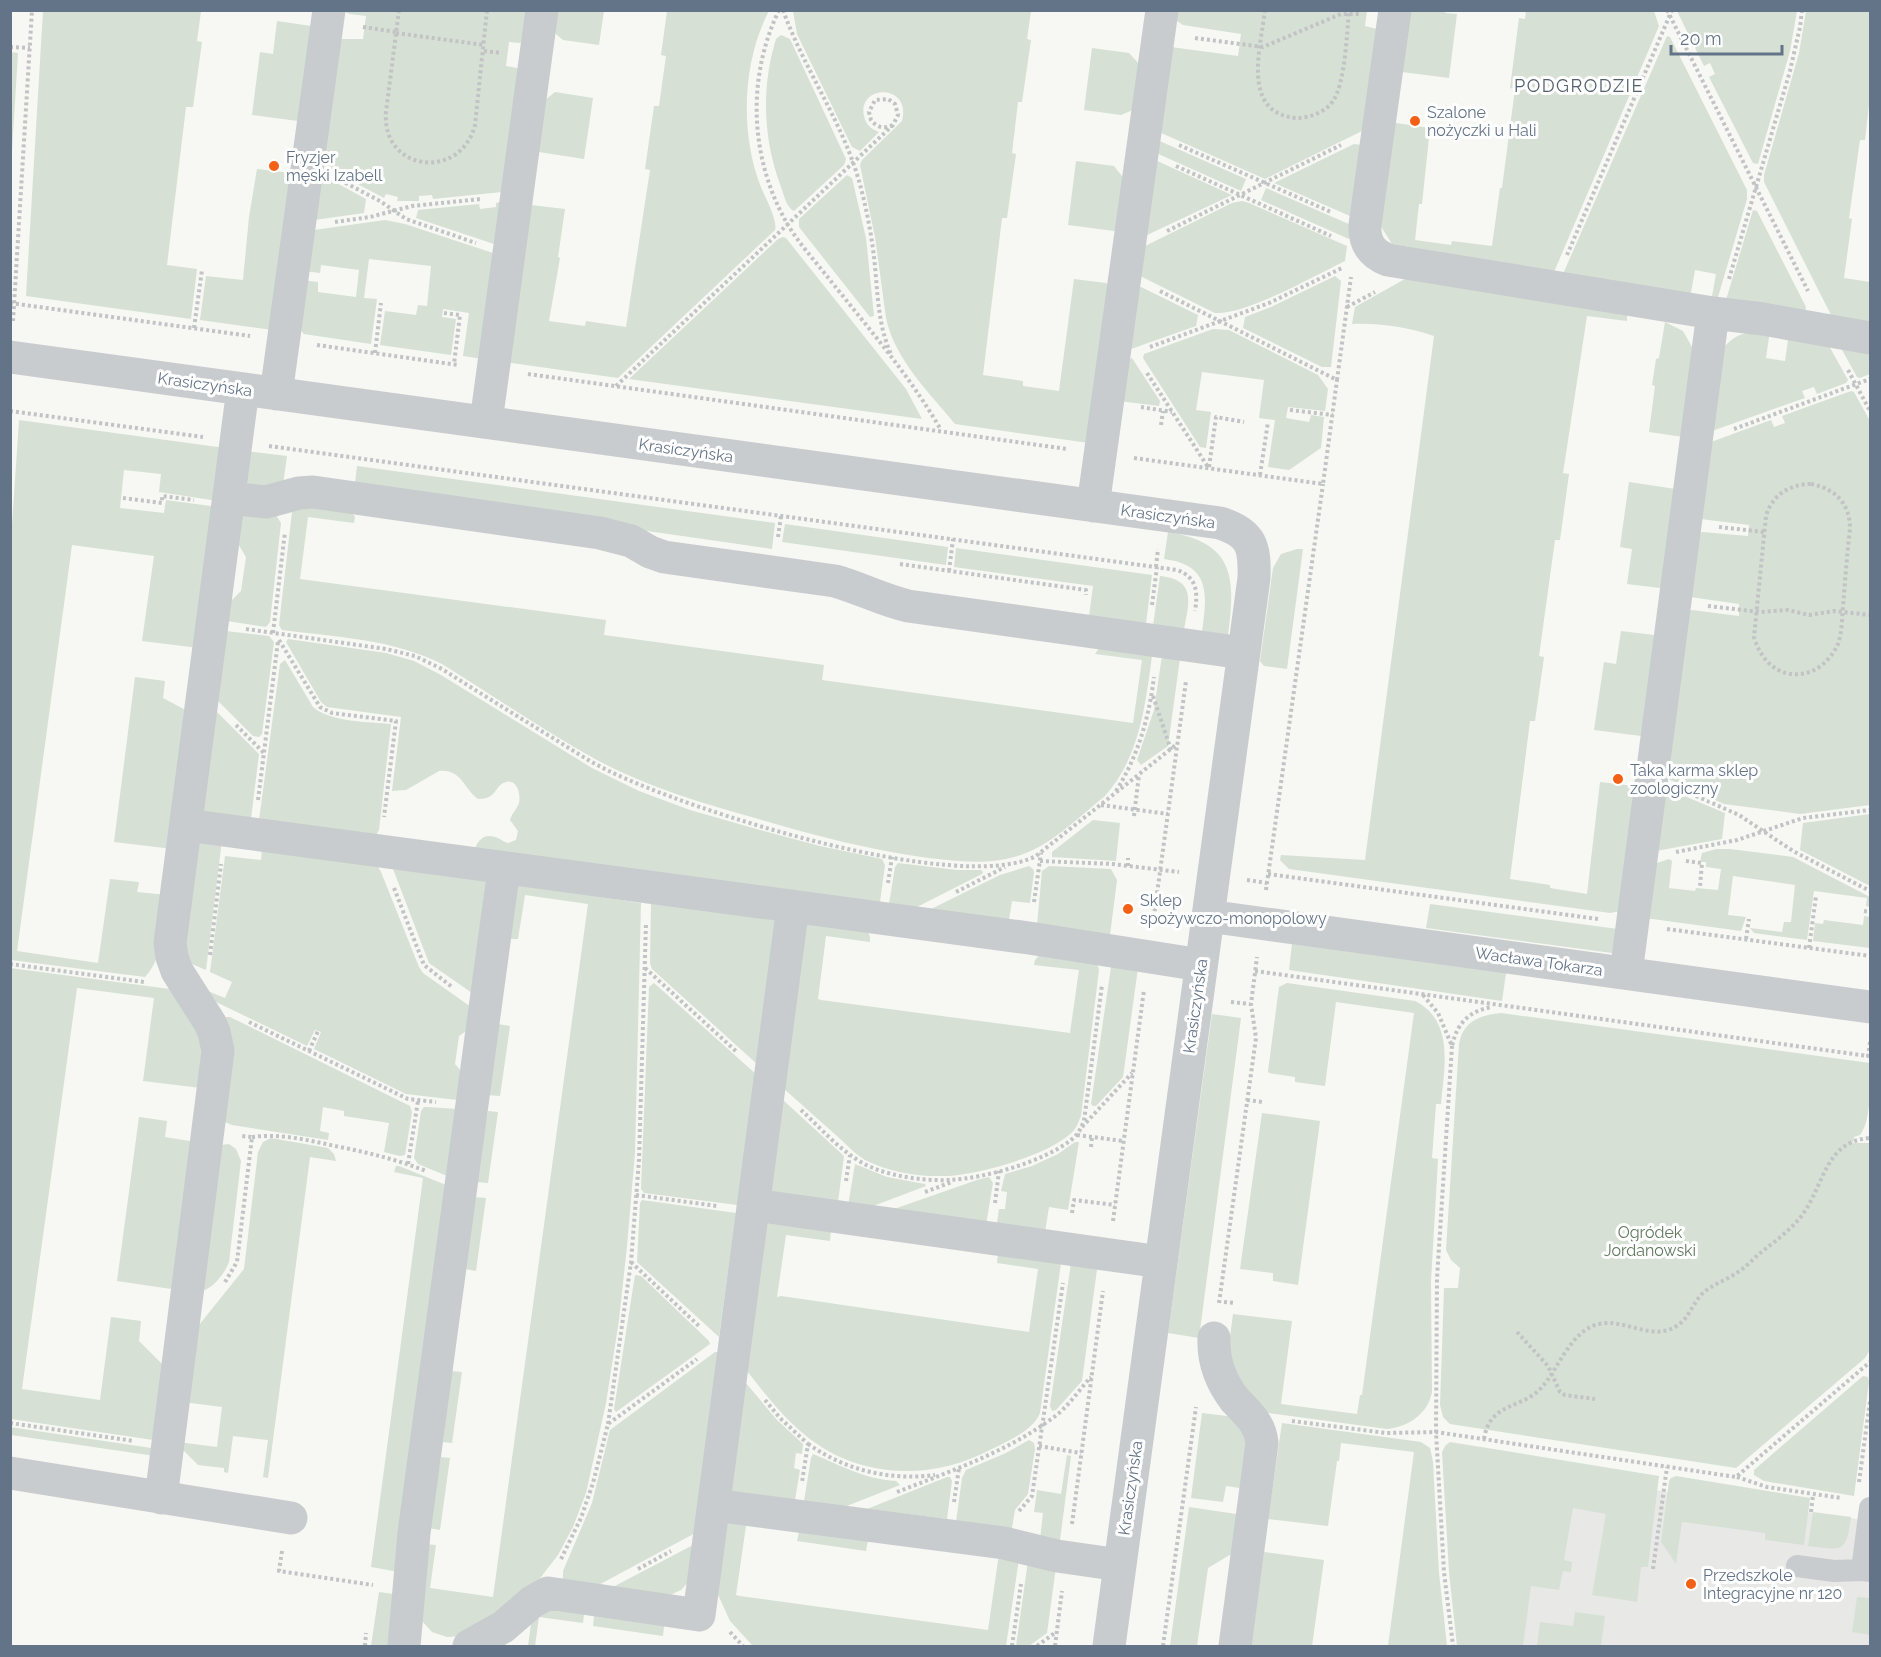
<svg xmlns="http://www.w3.org/2000/svg" width="1881" height="1657" viewBox="0 0 1881 1657" font-family="Raleway,sans-serif">
<style>
.built{fill:#e8e9e7}
.green{fill:#d7e0d4}
.lines{fill:none;stroke-linecap:round;stroke-linejoin:round}
.path{stroke:#c2c3c5;stroke-width:4;stroke-dasharray:3 3;stroke-linecap:butt}
.lane{stroke:#c9cccf;stroke-width:22}
.street{stroke:#c9cccf;stroke-width:33}
.poi-dot{fill:#f46116;stroke:#fff;stroke-width:2}
.labels{text-anchor:middle;stroke-width:6;stroke-linejoin:round;paint-order:stroke}
.poi-label{font-size:16px;fill:#637488;stroke:#fff;text-anchor:start}
.street-label{font-size:16px;fill:#637488;stroke:#fff}
.park-label{font-size:16px;fill:#61795f;stroke:#fff}
.neighbourhood-label{font-size:18px;letter-spacing:1.5px;fill:#525e6c;stroke:#fff}
</style>
<rect width="100%" height="100%" fill="#f7f7f3"/>
<path class="built" d="M 1528,1472 L 1870,1521 L 1870,1646 L 1503,1646 Z"/>
<path class="green" d="M 43,11 L 201,11 L 197,41 L 202,42 L 193,107 L 186,107 L 167,265 L 197,269 L 191,319 L 26,296 Z
M 341,11 L 530,11 L 526,39 L 520,43 L 509,42 L 506,66 L 517,68 L 522,73 L 502,192 L 433,199 L 432,195 L 419,196 L 419,201 L 397,201 L 398,197 L 386,194 L 384,198 L 318,163 L 336,39 L 363,39 L 366,16 L 350,14 Z
M 553,11 L 604,11 L 599,45 L 563,40 L 550,29 Z
M 667,11 L 769,11 C 743,60 740,129 759,182 C 763,194 778,219 775,230 L 618,378 L 505,362 L 531,205 L 565,209 L 558,257 L 560,258 L 549,321 L 585,326 L 586,321 L 626,327 L 650,170 L 645,169 L 654,106 L 659,106 L 666,56 L 661,55 Z
M 793,11 L 1031,11 L 1027,39 L 1031,40 L 1022,102 L 1018,102 L 1012,153 L 1016,154 L 1007,218 L 1002,218 L 983,375 L 1023,381 L 1023,386 L 1059,391 L 1074,279 L 1106,283 L 1111,287 L 1089,443 L 955,424 C 929,392 895,360 886,318 L 875,237 L 860,165 L 862,160 L 902,121 C 912,83 857,84 864,116 C 866,125 871,129 879,132 L 860,151 L 852,147 L 797,34 Z
M 1173,11 L 1367,11 L 1365,26 L 1377,29 L 1362,131 L 1265,179 L 1159,132 L 1171,47 L 1238,56 L 1241,34 L 1183,25 L 1177,21 Z
M 1406,11 L 1445,11 L 1445,13 L 1457,14 L 1449,78 L 1402,72 Z
M 1526,11 L 1654,11 L 1659,26 L 1554,272 L 1392,244 L 1380,225 L 1391,127 L 1396,123 L 1430,128 L 1422,204 L 1419,204 L 1415,240 L 1451,245 L 1452,241 L 1492,246 L 1500,188 L 1502,188 L 1515,89 L 1510,88 L 1519,18 L 1525,19 Z
M 1677,11 L 1797,11 L 1790,51 L 1758,164 L 1753,163 L 1709,77 L 1715,74 L 1710,63 L 1704,66 Z
M 1806,11 L 1870,11 L 1870,96 L 1865,140 L 1860,140 L 1849,218 L 1852,219 L 1844,278 L 1870,282 L 1870,328 L 1836,325 L 1764,182 L 1764,175 L 1799,53 Z
M 277,21 L 311,26 L 298,121 L 252,115 L 260,52 L 273,54 Z
M 781,35 L 790,39 L 846,159 L 844,165 L 794,211 C 786,207 784,195 781,187 C 763,139 761,88 776,39 Z
M 1667,36 L 1670,37 L 1747,190 L 1747,199 L 1718,297 L 1711,302 L 1716,274 L 1695,270 L 1690,298 L 1563,274 Z
M 1092,48 L 1129,53 L 1141,66 L 1135,109 L 1121,115 L 1084,110 Z
M 11,52 L 18,53 L 11,167 L 10,52 Z
M 555,92 L 593,98 L 584,159 L 539,152 L 540,104 Z
M 1155,139 L 1246,179 L 1241,191 L 1154,152 Z
M 1354,144 L 1361,145 L 1350,216 L 1274,183 Z
M 1155,160 L 1232,195 L 1145,236 Z
M 1076,161 L 1114,166 L 1125,180 L 1119,228 L 1114,231 L 1068,225 Z
M 257,169 L 291,173 L 273,330 L 200,320 L 206,276 L 243,280 L 249,217 Z
M 322,175 L 366,199 L 364,213 L 314,220 Z
M 847,175 L 852,178 L 866,238 L 874,316 L 870,317 L 799,227 L 799,219 Z
M 1266,188 L 1351,225 L 1349,239 L 1261,200 Z
M 1242,201 L 1249,203 L 1347,246 L 1345,261 C 1314,276 1246,315 1215,313 L 1142,277 L 1137,273 L 1141,248 L 1232,203 Z
M 500,202 L 494,244 L 416,218 L 418,210 L 479,204 L 480,209 L 496,207 L 496,203 Z
M 1753,210 L 1757,211 L 1806,307 L 1805,313 L 1726,300 Z
M 385,220 L 405,224 L 493,253 L 483,359 L 463,356 L 469,313 L 443,309 L 442,317 L 456,319 L 451,355 L 380,345 L 385,311 L 416,315 L 418,305 L 427,306 L 431,266 L 369,259 L 364,298 L 377,299 L 371,344 L 304,334 L 296,325 L 302,280 L 318,282 L 318,292 L 356,297 L 359,270 L 321,265 L 320,273 L 303,271 L 314,230 Z
M 783,237 L 786,238 L 906,389 L 922,419 L 629,379 L 778,239 Z
M 1412,275 L 1627,313 L 1627,321 L 1587,316 L 1563,473 L 1569,474 L 1560,540 L 1555,540 L 1539,656 L 1544,657 L 1535,721 L 1530,721 L 1510,879 L 1550,885 L 1550,888 L 1587,894 L 1600,782 L 1634,786 L 1637,790 L 1621,911 L 1610,913 L 1289,869 L 1280,860 L 1281,855 L 1365,860 L 1434,336 C 1406,327 1381,323 1352,324 L 1355,307 Z
M 1335,276 L 1341,281 L 1331,367 L 1322,367 L 1243,328 L 1245,317 L 1271,307 Z
M 1135,287 L 1141,287 L 1198,315 L 1196,326 L 1131,349 Z
M 1665,322 L 1683,331 L 1692,347 L 1683,437 L 1649,432 L 1655,386 L 1652,385 L 1656,359 L 1659,358 Z
M 1213,329 L 1229,330 L 1318,375 L 1328,389 L 1325,411 L 1288,407 L 1286,418 L 1309,422 L 1311,415 L 1324,417 L 1321,448 L 1289,470 L 1268,467 L 1275,420 L 1259,418 L 1264,380 L 1202,372 L 1196,410 L 1211,412 L 1206,448 L 1200,447 L 1143,358 L 1144,354 Z
M 1770,330 L 1766,358 L 1785,361 L 1789,333 L 1828,344 L 1848,380 L 1846,383 L 1817,394 L 1814,387 L 1802,391 L 1805,398 L 1712,431 L 1722,350 C 1735,332 1749,332 1770,330 Z
M 1870,347 L 1870,374 L 1860,378 L 1857,377 L 1841,348 Z
M 1132,358 L 1160,401 L 1159,406 L 1119,401 L 1125,361 Z
M 1851,391 L 1854,392 L 1870,421 L 1870,805 L 1800,814 L 1724,804 L 1666,778 L 1687,612 L 1692,610 L 1739,616 L 1739,604 L 1690,597 L 1698,533 L 1703,532 L 1748,536 L 1749,525 L 1701,519 L 1711,442 L 1771,420 L 1774,427 L 1785,423 L 1782,416 Z
M 19,420 L 225,448 L 218,501 L 159,492 L 161,474 L 124,470 L 120,508 L 164,513 L 166,500 L 218,507 L 199,648 L 142,641 L 154,556 L 72,545 L 17,951 L 98,963 L 110,879 L 139,882 L 137,892 L 167,895 C 163,922 165,956 145,977 L 11,960 L 10,555 Z
M 245,451 L 287,456 L 283,484 L 247,492 Z
M 357,466 L 775,523 L 772,549 L 522,513 L 355,483 Z
M 1629,482 L 1676,489 L 1665,585 L 1660,588 L 1627,584 L 1632,549 L 1620,547 Z
M 296,505 L 348,508 L 355,517 L 354,523 L 308,517 L 300,579 L 606,620 L 604,635 L 824,665 L 822,680 L 1133,723 L 1142,660 L 1095,654 L 1104,641 L 1153,648 C 1146,700 1141,757 1104,797 C 1076,819 1049,848 1014,857 C 986,865 956,861 928,858 C 869,850 812,835 755,818 C 702,803 647,787 597,760 C 544,731 494,696 442,664 C 393,639 336,637 282,630 L 279,625 L 292,512 Z
M 238,515 L 276,515 L 281,523 L 270,622 L 266,627 L 227,621 L 224,608 L 241,591 L 246,557 L 234,537 Z
M 785,524 L 948,547 L 946,565 L 782,542 Z
M 1168,532 C 1239,543 1235,583 1227,643 L 1201,639 C 1206,601 1215,565 1164,559 Z
M 956,548 L 1152,575 L 1145,632 L 1088,624 L 1093,586 L 954,567 Z
M 1297,549 L 1303,549 L 1287,669 L 1264,666 L 1260,661 L 1273,568 L 1281,554 Z
M 1160,576 C 1200,580 1187,607 1183,636 L 1152,633 Z
M 226,631 L 269,636 L 274,642 L 262,734 L 259,737 L 253,736 L 215,698 Z
M 1621,631 L 1654,635 L 1657,641 L 1641,736 L 1594,730 L 1604,662 L 1616,664 Z
M 288,639 L 386,653 L 414,661 L 441,675 L 592,768 L 639,791 L 690,810 L 753,828 L 820,846 L 882,859 L 885,865 L 880,902 L 474,853 C 476,842 483,833 495,837 C 500,838 503,842 508,843 L 516,840 L 518,831 L 510,820 C 512,813 517,809 519,803 C 521,794 517,779 506,782 C 494,785 498,799 478,799 C 463,788 462,769 439,771 L 406,790 L 392,791 L 401,717 L 327,707 L 321,702 L 286,642 Z
M 1163,649 L 1181,651 L 1168,746 L 1141,765 L 1137,760 L 1154,710 Z
M 285,660 L 313,707 C 330,722 369,722 391,724 L 379,830 L 375,837 L 259,820 L 280,664 Z
M 135,677 L 165,681 L 163,698 L 191,713 L 173,849 L 114,842 Z
M 216,711 L 259,754 L 251,819 L 208,818 L 199,805 Z
M 1665,788 L 1725,813 L 1722,839 L 1656,851 Z
M 1870,814 L 1870,886 L 1800,850 L 1803,823 Z
M 1093,820 L 1120,823 L 1116,861 L 1052,857 L 1052,852 Z
M 222,840 L 206,970 L 180,959 L 196,843 Z
M 262,849 L 376,864 L 381,872 L 419,967 L 423,973 L 471,1007 L 473,1026 L 459,1036 L 455,1064 L 466,1077 L 457,1100 L 406,1094 L 314,1049 L 321,1032 L 315,1030 L 307,1046 L 214,1001 L 203,989 L 225,998 L 232,982 L 210,972 L 225,856 L 261,860 Z
M 1716,849 L 1730,849 L 1793,857 L 1870,897 L 1870,907 L 1866,906 L 1867,898 L 1814,891 L 1807,940 L 1754,933 L 1750,928 L 1782,932 L 1784,922 L 1791,922 L 1795,885 L 1733,876 L 1728,915 L 1746,917 L 1741,931 L 1645,918 L 1654,864 L 1669,859 L 1672,861 L 1669,888 L 1695,891 L 1696,888 L 1718,890 L 1721,869 L 1706,867 L 1706,862 L 1700,862 L 1702,853 Z
M 898,863 L 957,870 L 981,870 L 983,872 L 982,874 L 909,911 L 889,904 L 895,867 Z
M 1029,866 L 1033,869 L 1034,872 L 1030,903 L 1012,901 L 1008,926 L 931,909 L 1000,875 Z
M 1049,866 L 1111,869 L 1117,880 L 1109,943 L 1037,925 L 1042,871 Z
M 393,869 L 486,878 L 472,993 L 429,963 Z
M 515,884 L 641,903 L 635,1153 L 627,1246 L 619,1320 L 606,1403 L 586,1493 L 573,1527 L 558,1555 L 534,1586 L 462,1636 L 447,1637 L 432,1632 L 422,1621 L 426,1544 L 436,1545 L 430,1588 L 493,1597 L 588,904 L 525,895 L 518,939 L 511,939 Z
M 651,903 L 778,918 L 757,1064 L 652,969 L 650,963 Z
M 1430,904 L 1618,929 L 1612,953 L 1426,928 Z
M 1864,916 L 1870,917 L 1870,948 L 1813,941 L 1815,923 L 1823,924 L 1824,920 L 1863,925 Z
M 803,920 L 866,926 L 870,937 L 870,942 L 826,936 L 818,999 L 821,1000 L 1070,1033 L 1079,970 L 1034,965 L 1035,960 L 1043,951 L 1097,963 L 1099,970 L 1081,1116 C 1078,1123 1076,1130 1069,1135 C 1045,1156 977,1175 945,1176 C 919,1177 889,1172 865,1160 C 855,1154 846,1144 837,1136 C 819,1120 801,1104 783,1088 Z
M 1292,944 L 1506,973 L 1502,1001 L 1289,970 Z
M 1111,967 L 1138,968 L 1123,1077 L 1096,1106 L 1093,1106 L 1091,1104 Z
M 10,968 L 170,989 L 203,1036 L 201,1088 L 143,1081 L 154,998 L 77,988 L 22,1389 L 100,1400 L 111,1317 L 141,1321 L 139,1341 L 162,1364 L 153,1440 L 11,1419 Z
M 654,983 L 757,1075 L 737,1205 L 644,1193 L 641,1189 L 649,987 Z
M 1287,983 L 1415,1001 C 1455,1021 1444,1069 1441,1104 L 1436,1104 L 1432,1158 L 1438,1159 L 1431,1281 L 1432,1392 C 1428,1414 1408,1427 1387,1429 L 1269,1413 L 1254,1405 L 1228,1368 L 1228,1352 L 1233,1314 L 1292,1321 L 1281,1404 L 1357,1414 L 1360,1395 L 1362,1395 L 1414,1013 L 1336,1002 L 1325,1086 L 1295,1082 L 1295,1077 L 1269,1073 L 1268,1071 L 1279,987 Z
M 1501,1013 L 1870,1063 C 1871,1080 1871,1122 1860,1135 L 1854,1137 L 1853,1143 L 1870,1143 L 1870,1350 L 1865,1358 L 1736,1468 L 1450,1424 L 1443,1417 L 1440,1405 L 1444,1288 L 1458,1288 L 1460,1268 L 1451,1260 L 1446,1250 L 1459,1044 C 1463,1021 1480,1015 1501,1013 Z
M 1212,1014 L 1241,1018 L 1199,1338 L 1168,1333 Z
M 225,1017 L 230,1017 L 410,1106 L 412,1112 L 405,1155 L 400,1156 L 384,1152 L 389,1123 L 344,1116 L 344,1111 L 323,1107 L 320,1131 L 329,1133 L 328,1140 L 232,1125 L 225,1122 Z
M 498,1024 L 510,1026 L 500,1096 L 487,1095 Z
M 783,1100 L 844,1156 L 838,1202 L 767,1195 Z
M 427,1107 L 457,1109 L 447,1176 L 418,1164 L 414,1158 L 421,1111 L 424,1107 Z
M 488,1111 L 498,1112 L 488,1183 L 476,1182 Z
M 1262,1113 L 1320,1121 L 1298,1285 L 1273,1281 L 1273,1273 L 1240,1269 Z
M 139,1117 L 167,1121 L 165,1137 L 196,1142 L 178,1290 L 117,1281 Z
M 271,1138 L 328,1148 L 334,1154 L 336,1161 L 310,1157 L 268,1478 L 263,1477 L 268,1440 L 233,1436 L 228,1473 L 224,1472 L 224,1468 L 198,1465 L 180,1447 L 178,1442 L 217,1447 L 222,1407 L 183,1402 L 195,1330 L 244,1269 L 258,1152 L 263,1142 Z
M 1075,1142 L 1079,1142 L 1068,1210 L 1049,1207 L 1045,1232 L 997,1223 L 999,1209 L 1005,1209 L 1007,1192 L 1001,1191 L 1005,1174 L 1032,1166 L 1058,1154 Z
M 229,1144 L 236,1149 L 241,1161 L 229,1262 C 225,1273 212,1290 201,1291 L 221,1145 Z
M 855,1164 L 887,1177 L 925,1184 L 926,1186 L 860,1211 L 848,1206 Z
M 396,1166 L 399,1166 L 446,1185 L 399,1572 L 371,1567 L 423,1178 L 394,1172 Z
M 989,1177 L 993,1183 L 986,1225 L 894,1209 L 977,1180 Z
M 473,1197 L 486,1198 L 476,1271 L 465,1269 Z
M 642,1200 L 736,1213 L 719,1337 L 637,1262 L 640,1203 Z
M 763,1223 L 831,1231 L 830,1241 L 786,1235 L 777,1297 L 781,1296 L 1029,1332 L 1038,1269 L 997,1263 L 998,1254 L 1061,1263 L 1040,1413 C 1032,1432 1007,1441 990,1450 C 931,1481 858,1479 805,1435 C 783,1417 765,1394 747,1371 Z
M 1098,1262 L 1082,1381 L 1056,1410 L 1052,1411 L 1050,1406 L 1071,1263 Z
M 635,1275 L 641,1276 L 709,1341 L 710,1344 L 616,1412 L 614,1409 Z
M 715,1352 L 720,1352 L 699,1531 L 593,1588 L 563,1581 L 563,1571 L 592,1503 L 610,1430 Z
M 451,1371 L 462,1372 L 452,1443 L 443,1442 Z
M 1863,1376 L 1868,1377 L 1869,1382 L 1854,1496 L 1764,1481 L 1754,1475 L 1754,1470 Z
M 745,1382 L 777,1420 L 803,1444 L 802,1454 L 796,1453 L 794,1468 L 800,1470 L 795,1500 L 731,1496 Z
M 1202,1413 L 1235,1417 L 1253,1447 L 1247,1489 L 1226,1486 L 1223,1502 L 1191,1498 Z
M 1282,1423 L 1421,1442 L 1430,1448 L 1433,1462 L 1439,1573 L 1447,1646 L 1388,1646 L 1414,1452 L 1341,1443 L 1339,1461 L 1337,1461 L 1328,1526 L 1268,1519 Z
M 10,1427 L 158,1449 L 155,1456 L 11,1435 Z
M 1029,1440 L 1034,1443 L 1035,1449 L 1028,1494 L 1015,1510 L 1011,1534 L 956,1522 L 962,1478 L 966,1470 L 1006,1453 Z
M 1450,1442 L 1659,1476 L 1648,1567 L 1641,1567 L 1637,1602 L 1592,1595 L 1606,1514 L 1573,1508 L 1564,1560 L 1572,1562 L 1571,1572 L 1563,1571 L 1559,1590 L 1531,1586 L 1523,1646 L 1457,1646 L 1449,1572 L 1442,1452 L 1445,1446 Z
M 813,1454 C 842,1466 864,1479 896,1481 L 900,1485 L 834,1511 L 804,1501 L 811,1458 Z
M 1067,1455 L 1071,1456 L 1059,1548 L 1040,1540 L 1043,1513 L 1034,1512 L 1037,1490 L 1061,1494 Z
M 441,1457 L 450,1458 L 440,1530 L 429,1528 Z
M 1676,1476 L 1810,1498 L 1804,1545 L 1765,1540 L 1765,1533 L 1682,1522 L 1676,1564 L 1661,1542 L 1669,1481 L 1671,1478 Z
M 947,1477 L 950,1477 L 952,1481 L 947,1519 L 867,1509 Z
M 1189,1507 L 1243,1515 L 1238,1550 L 1208,1568 L 1197,1646 L 1170,1646 Z
M 1813,1512 L 1851,1517 C 1846,1554 1843,1550 1808,1546 Z
M 722,1515 L 747,1519 L 736,1595 L 740,1596 L 988,1630 L 999,1554 L 1019,1559 L 1006,1646 L 753,1646 L 730,1621 L 715,1588 Z
M 799,1532 L 868,1540 L 866,1551 L 797,1541 Z
M 693,1545 L 691,1579 L 681,1590 L 670,1595 L 613,1587 Z
M 1264,1552 L 1324,1560 L 1312,1646 L 1251,1646 Z
M 1028,1561 L 1056,1567 L 1047,1633 L 1029,1646 L 1016,1646 Z
M 379,1592 L 401,1595 L 394,1646 L 371,1646 Z
M 1857,1597 L 1870,1598 L 1870,1635 L 1852,1632 Z
M 580,1609 L 584,1615 L 583,1623 L 539,1617 L 535,1646 L 528,1646 L 531,1624 L 541,1610 Z
M 1575,1612 L 1605,1616 L 1601,1646 L 1537,1646 L 1540,1622 L 1573,1626 Z
M 594,1616 L 664,1626 L 663,1636 L 593,1626 Z"/>
<g class="lines">
<path class="path" d="M 399,10 L 386,112 C 381,171 460,182 475,125 L 487,10
M 779,10 C 746,79 750,160 788,225 C 800,245 816,262 830,280 C 869,329 910,376 941,430
M 783,10 C 804,69 842,121 859,181 C 866,206 871,232 874,257 C 878,291 877,325 892,356
M 1265,10 C 1261,46 1240,114 1297,118 C 1309,118 1326,112 1333,101 C 1345,84 1347,33 1349,10
M 1667,10 L 1808,291
M 363,27 L 396,32
M 396,33 L 484,45
M 1195,38 L 1263,47 L 1341,14 L 1359,14
M 10,47 L 30,48
M 484,51 L 502,53
M 1179,145 L 1331,212
M 1176,166 L 1331,236
M 340,180 L 380,201 L 406,219 L 476,243
M 335,222 L 370,217 L 412,206 L 481,199
M 1167,231 L 1341,145
M 1567,255 L 1672,10
M 1729,279 L 1790,71 L 1800,27 L 1802,10
M 1160,291 L 1337,380 L 1351,277
M 10,303 L 250,336
M 1347,307 L 1375,292
M 444,313 L 460,315 L 454,364
M 13,321 L 32,10
M 194,328 L 202,270
M 317,345 L 458,365
M 1150,347 L 1269,303 L 1342,268
M 375,353 L 381,303
M 1848,370 L 1870,411
M 1147,373 L 1208,467
M 528,374 L 1067,449
M 616,386 L 893,125 L 898,115 L 895,104 L 888,99 L 875,100 L 869,112 L 871,120 C 877,128 885,129 893,125
M 1141,407 L 1172,412
M 1290,410 L 1333,415
M 10,411 L 203,437
M 1161,425 L 1163,411
M 1734,429 L 1870,379
M 269,446 L 1177,570 C 1197,577 1198,592 1195,611
M 1134,458 L 1323,484 L 1337,380
M 1209,467 L 1216,417 L 1244,422
M 1260,475 L 1268,422
M 1811,484 C 1836,489 1850,504 1850,529 C 1847,555 1845,581 1843,607 C 1842,619 1842,633 1838,644 C 1829,664 1809,679 1786,673 C 1769,668 1759,654 1754,637 L 1766,516 C 1772,495 1790,484 1811,484 Z
M 123,498 L 162,503 L 162,496 L 194,500
M 1719,527 L 1764,532
M 778,537 L 781,516
M 900,564 L 1086,590 L 1086,595
M 1156,567 L 1158,549
M 949,571 L 953,539
M 1152,605 L 1157,567
M 1708,606 L 1760,612 L 1788,610 L 1809,615 L 1834,611 L 1870,615
M 246,629 L 386,649 L 415,656 L 442,669 C 475,690 509,711 543,732 C 565,745 586,760 609,771 C 688,810 958,896 1036,856 L 1177,744
M 273,633 L 285,532
M 279,640 L 320,707 L 332,713 L 396,721 L 384,817
M 1153,696 L 1171,750
M 236,725 L 264,753
M 1116,791 C 1138,756 1149,718 1154,677
M 1685,791 L 1739,815 L 1793,851 L 1870,891
M 258,800 L 278,641
M 1101,805 L 1168,814
M 1134,816 L 1139,775
M 1676,852 L 1737,840 L 1803,818 L 1870,810
M 1040,861 L 1112,864 L 1179,872
M 1686,861 L 1702,863 L 1700,886
M 1128,866 L 1128,858
M 1268,874 L 1598,919
M 1247,880 L 1267,883
M 888,883 L 892,857
M 394,888 L 424,965 L 452,987
M 1266,890 L 1323,484
M 956,892 L 1005,867
M 1034,902 L 1041,853
M 1864,911 L 1870,912
M 1153,923 L 1186,681
M 1667,929 L 1870,956
M 1746,939 L 1749,919
M 1809,948 L 1816,896
M 210,955 L 221,864
M 10,964 L 144,982
M 645,968 L 738,1053
M 1255,971 L 1868,1056
M 1423,995 L 1438,1013 L 1452,1046 C 1457,1023 1469,1011 1492,1007
M 1231,1002 L 1250,1004
M 249,1022 L 408,1099 L 436,1102
M 1870,1042 L 1868,1056 L 1870,1056
M 1452,1046 L 1437,1278 L 1436,1432 L 1444,1572 L 1453,1646
M 309,1051 L 318,1031
M 1247,1100 L 1263,1102
M 801,1110 C 823,1130 844,1156 873,1168 C 896,1177 924,1181 950,1180 C 985,1178 1043,1162 1071,1140 C 1078,1135 1081,1128 1084,1121 L 1102,985
M 1082,1127 L 1132,1073
M 1077,1135 L 1123,1141
M 252,1137 C 282,1133 311,1141 340,1147 C 370,1153 398,1160 426,1171
M 1091,1147 L 1092,1137
M 408,1164 L 418,1101
M 846,1181 L 850,1155
M 925,1192 L 952,1182
M 636,1195 L 717,1206
M 995,1203 L 999,1171
M 1072,1213 L 1074,1200 L 1115,1205
M 1113,1221 L 1144,990
M 631,1262 L 700,1327
M 225,1282 L 237,1262 L 252,1137 L 241,1136
M 1224,1302 L 1235,1303
M 1219,1303 L 1256,1038 L 1251,1004 L 1257,957
M 1517,1332 L 1548,1366 L 1560,1392 L 1565,1395 L 1595,1399
M 765,1400 L 780,1418 L 808,1444 L 802,1482
M 1292,1421 L 1386,1433 L 1436,1432 L 1736,1477 L 1870,1362
M 10,1423 L 134,1441
M 608,1424 L 631,1262 L 639,1160 L 646,923
M 1484,1439 C 1490,1401 1522,1410 1542,1387 C 1559,1368 1571,1330 1599,1324 C 1626,1318 1653,1343 1678,1325 C 1690,1317 1693,1302 1703,1293 C 1713,1284 1727,1280 1738,1272 C 1746,1267 1752,1260 1759,1254 C 1775,1241 1793,1229 1805,1211 C 1825,1180 1827,1141 1870,1138
M 808,1444 C 845,1470 890,1481 935,1475
M 1039,1446 L 1081,1453
M 1737,1477 L 1767,1487 L 1841,1498
M 1859,1482 L 1870,1401
M 897,1492 C 951,1471 1007,1452 1054,1417 C 1068,1407 1079,1390 1091,1377
M 954,1502 L 959,1468
M 1019,1511 L 1032,1496 L 1063,1283
M 1811,1512 L 1813,1495
M 1072,1524 L 1103,1291
M 282,1551 L 279,1571 L 373,1585
M 561,1559 L 581,1518 L 593,1483 L 608,1424 L 697,1359
M 638,1569 L 671,1551
M 1653,1569 L 1667,1467
M 730,1632 L 743,1646
M 365,1646 L 366,1633
M 1012,1646 L 1021,1584
M 1037,1646 L 1056,1632
M 1055,1646 L 1062,1591
M 1163,1646 L 1196,1407"/>
<path class="lane" d="M 1870,1508 L 1862,1570 L 1870,1571
M 1797,1566 L 1834,1571 L 1862,1570"/>
<path class="street" d="M 1395,10 L 1365,225 C 1364,243 1372,254 1388,260 L 1713,313 L 1763,319 L 1870,338
M 10,357 L 1220,523 C 1252,533 1255,547 1254,578 L 1109,1646
M 276,394 L 329,10
M 486,422 L 542,10
M 229,498 L 266,502 L 299,493 L 313,492 L 600,533 L 631,541 L 650,552 L 664,557 L 835,581 C 860,588 882,600 908,606 L 1243,653
M 1093,506 L 1162,10
M 186,825 L 1029,938 L 1201,965
M 1208,916 L 1870,1007
M 1626,973 L 1713,313
M 754,1205 L 1161,1262
M 1214,1338 C 1213,1361 1221,1382 1235,1400 C 1248,1414 1260,1423 1262,1443 L 1235,1646
M 10,1473 L 291,1518
M 161,1498 L 218,1051 L 214,1032 L 210,1023 L 177,971 L 172,957 L 170,943 L 243,389
M 714,1505 L 1004,1543 L 1057,1556 L 1120,1565
M 404,1646 L 414,1533 L 504,868
M 469,1646 L 503,1627 L 532,1602 L 548,1593 L 699,1615 L 793,906"/>
</g>
<g class="poi-dot">
<circle cx="1415" cy="121" r="6"/>
<circle cx="274" cy="166" r="6"/>
<circle cx="1618" cy="779" r="6"/>
<circle cx="1128" cy="909" r="6"/>
<circle cx="1691" cy="1584" r="6"/>
</g>
<g class="labels">
<g class="poi-label">
<text x="1427" y="118">Szalone<tspan x="1427" dy="18">nożyczki u Hali</tspan></text>
<text x="286" y="163">Fryzjer<tspan x="286" dy="18">męski Izabell</tspan></text>
<text x="1630" y="776">Taka karma sklep<tspan x="1630" dy="18">zoologiczny</tspan></text>
<text x="1140" y="906">Sklep<tspan x="1140" dy="18">spożywczo-monopolowy</tspan></text>
<text x="1703" y="1581">Przedszkole<tspan x="1703" dy="18">Integracyjne nr 120</tspan></text>
</g>
<g class="street-label">
<text transform="translate(205 384) rotate(8)" y="6">Krasiczyńska</text>
<text transform="translate(686 450) rotate(8)" y="6">Krasiczyńska</text>
<text transform="translate(1168 516) rotate(8)" y="6">Krasiczyńska</text>
<text transform="translate(1539 961) rotate(8)" y="6">Wacława Tokarza</text>
<text transform="translate(1195 1006) rotate(-82)" y="6">Krasiczyńska</text>
<text transform="translate(1130 1488) rotate(-82)" y="6">Krasiczyńska</text>
</g>
<g class="park-label">
<text x="1650" y="1238">Ogródek<tspan x="1650" dy="18">Jordanowski</tspan></text>
</g>
<g class="neighbourhood-label">
<text x="1579" y="92">PODGRODZIE</text>
</g>
</g>
<rect width="1881" height="1657" fill="none" stroke="#637488" stroke-width="24"/>
<path d="M1671 45v9h111v-9" fill="none" stroke="#637488" stroke-width="3"/>
<text x="1680" y="45" font-size="18" fill="#637488" stroke="#ffffff" stroke-width="4.5" paint-order="stroke">20 m</text>
</svg>
